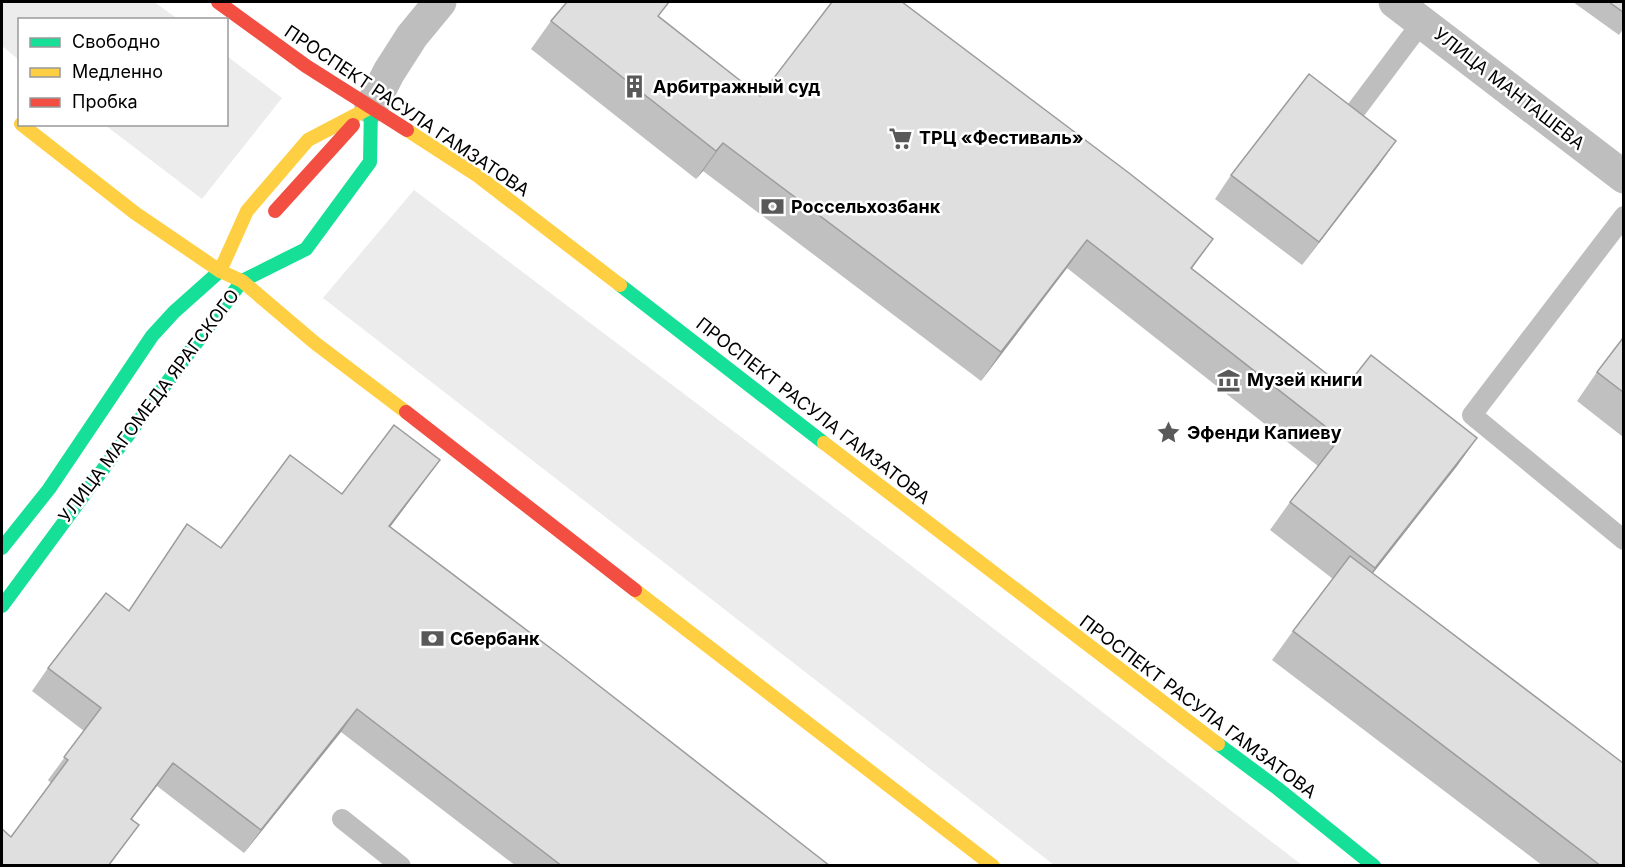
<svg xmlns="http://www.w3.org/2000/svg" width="1625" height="867" viewBox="0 0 1625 867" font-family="Inter,sans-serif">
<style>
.green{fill:#ececec}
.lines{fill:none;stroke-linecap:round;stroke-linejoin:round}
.lane{stroke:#bebebe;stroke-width:20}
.street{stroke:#bebebe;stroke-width:33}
.fast{stroke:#16e098;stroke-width:14}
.slow{stroke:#ffcf43;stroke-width:14}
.jam{stroke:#f24e42;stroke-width:14}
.wall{fill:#c0c0c0}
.shaded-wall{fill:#9c9c9c}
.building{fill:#dfdfdf;stroke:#9c9c9c;stroke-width:1.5}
.labels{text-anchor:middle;stroke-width:5;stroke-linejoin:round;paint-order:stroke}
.poi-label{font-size:18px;font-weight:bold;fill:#000;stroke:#fff;text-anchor:start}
.street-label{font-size:18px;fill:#000;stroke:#fff}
</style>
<rect width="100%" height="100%" fill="#fff"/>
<path class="green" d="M 2,2 L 154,2 L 178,19 L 20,20 L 19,60 L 2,46 Z
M 227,56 L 282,98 L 202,199 L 105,125 L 226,124 Z
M 414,190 L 904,560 L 1302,865 L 1054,865 L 323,298 Z"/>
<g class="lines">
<path class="lane" d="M 1356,110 L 1422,22
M 1624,216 L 1472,415 L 1624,540
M 342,819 L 401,866"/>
<path class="street" d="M 1395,2 L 1624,177
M 371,107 L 389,72 L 412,36 L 440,2"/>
<path class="fast" d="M 242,281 L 306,249 L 370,162 L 371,107
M 620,285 L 824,443
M 2,548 L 49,489 L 152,336 L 174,312 L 220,271
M 2,606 L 242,281
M 1218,744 L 1277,788 L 1374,866"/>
<path class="slow" d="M 21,124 L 135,213 L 220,271 L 242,281 L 315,343 L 406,412
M 407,130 L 478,176 L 620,285
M 220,271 L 247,211 L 308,140 L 371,107
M 824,443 L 1218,744
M 635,590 L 993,866"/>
<path class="jam" d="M 218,2 L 306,66 L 407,130
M 275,211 L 353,125
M 406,412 L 635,590"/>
</g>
<path class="wall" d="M 1573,2 L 1623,2 L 1623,29 L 1619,35 Z
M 659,16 L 760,96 L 1192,269 L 1345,388 L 1477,438 L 1457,466 L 1373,573 L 1623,866 L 1543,866 L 1272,660 L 1293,631 L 1333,579 L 1270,530 L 1290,502 L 1318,466 L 1067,268 L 981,381 L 703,171 L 696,179 L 531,49 L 551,21 Z
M 1379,165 L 1302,265 L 1215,199 L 1231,175 Z
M 1623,338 L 1623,437 L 1577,401 L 1597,372 Z
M 440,460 L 390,527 L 830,866 L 516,866 L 341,732 L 244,853 L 157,786 L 132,819 L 139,825 L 109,866 L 2,866 L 11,837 L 51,783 L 48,780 L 84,731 L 32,691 L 48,668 L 129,610 L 187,524 L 221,548 L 342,494 Z"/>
<path class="shaded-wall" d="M 1396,141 L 1379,165 L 1302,265 L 1319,242 Z
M 723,143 L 703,171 L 696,179 L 716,151 Z
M 1213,239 L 1193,267 L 1171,296 L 1191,268 Z
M 1087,240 L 1067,268 L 981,381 L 1001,352 Z
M 1477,438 L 1457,466 L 1355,596 L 1375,568 Z
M 440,460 L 423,483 L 373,550 L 389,526 Z
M 357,709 L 341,732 L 244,853 L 261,830 Z
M 173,763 L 157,786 L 114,842 L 131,819 Z"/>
<path class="building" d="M 567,2 L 669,2 L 658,16 L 760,96 L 832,2 L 902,2 L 1129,173 L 1213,239 L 1191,268 L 1345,388 L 1371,355 L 1477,438 L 1375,568 L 1290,502 L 1340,438 L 1087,240 L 1001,352 L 723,143 L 716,151 L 551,21 Z
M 1609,2 L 1623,2 L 1623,12 Z
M 1309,74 L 1396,141 L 1319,242 L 1231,175 Z
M 1623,338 L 1623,392 L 1597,372 Z
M 394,425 L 440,460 L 389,526 L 561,656 L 830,866 L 562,866 L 357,709 L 261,830 L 173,763 L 131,819 L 139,825 L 108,866 L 2,866 L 2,829 L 11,837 L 68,760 L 64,757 L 101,708 L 48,668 L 106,593 L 129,611 L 187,524 L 221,548 L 290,455 L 342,494 Z
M 1350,556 L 1623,763 L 1623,866 L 1601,866 L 1293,631 Z"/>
<defs>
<symbol id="building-bare" viewBox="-9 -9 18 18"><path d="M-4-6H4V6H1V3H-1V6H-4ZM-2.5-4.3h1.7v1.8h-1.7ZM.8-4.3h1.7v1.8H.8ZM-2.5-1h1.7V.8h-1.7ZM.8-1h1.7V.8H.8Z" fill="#595959" stroke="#fff" stroke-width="2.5" paint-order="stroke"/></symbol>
<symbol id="supermarket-bare" viewBox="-9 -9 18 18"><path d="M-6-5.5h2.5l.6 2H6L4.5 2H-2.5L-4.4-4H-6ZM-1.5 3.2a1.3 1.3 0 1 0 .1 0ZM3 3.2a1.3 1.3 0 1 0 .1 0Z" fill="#595959" stroke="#fff" stroke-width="2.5" paint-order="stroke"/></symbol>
<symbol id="bank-bare" viewBox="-9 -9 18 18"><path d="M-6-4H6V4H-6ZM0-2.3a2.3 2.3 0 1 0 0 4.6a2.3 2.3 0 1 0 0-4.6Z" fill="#595959" stroke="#fff" stroke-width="2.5" paint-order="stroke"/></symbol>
<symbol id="museum-bare" viewBox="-9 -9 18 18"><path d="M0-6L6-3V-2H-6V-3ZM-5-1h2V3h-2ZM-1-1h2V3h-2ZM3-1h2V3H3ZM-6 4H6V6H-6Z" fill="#595959" stroke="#fff" stroke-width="2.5" paint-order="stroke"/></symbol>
<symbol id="sight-bare" viewBox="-9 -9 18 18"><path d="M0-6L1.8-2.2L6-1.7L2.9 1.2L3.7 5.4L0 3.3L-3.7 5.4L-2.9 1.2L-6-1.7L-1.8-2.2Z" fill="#595959" stroke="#fff" stroke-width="2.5" paint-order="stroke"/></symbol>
</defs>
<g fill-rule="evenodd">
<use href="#building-bare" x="618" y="70" width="33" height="33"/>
<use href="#supermarket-bare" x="884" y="122" width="33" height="33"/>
<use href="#bank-bare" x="756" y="190" width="33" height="33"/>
<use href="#museum-bare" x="1212" y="364" width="33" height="33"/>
<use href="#sight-bare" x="1152" y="416" width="33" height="33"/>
<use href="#bank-bare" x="416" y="622" width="33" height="33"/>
</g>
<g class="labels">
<g class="poi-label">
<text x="653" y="93">Арбитражный суд</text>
<text x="919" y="144">ТРЦ «Фестиваль»</text>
<text x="791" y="213">Россельхозбанк</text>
<text x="1247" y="386">Музей книги</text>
<text x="1187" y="439">Эфенди Капиеву</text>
<text x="450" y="645">Сбербанк</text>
</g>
<g class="street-label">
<text transform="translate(1509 89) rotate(38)" y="6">УЛИЦА МАНТАШЕВА</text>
<text transform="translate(407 111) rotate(34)" y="6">ПРОСПЕКТ РАСУЛА ГАМЗАТОВА</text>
<text transform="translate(149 406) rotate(-53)" y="6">УЛИЦА МАГОМЕДА ЯРАГСКОГО</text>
<text transform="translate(813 411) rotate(38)" y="6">ПРОСПЕКТ РАСУЛА ГАМЗАТОВА</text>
<text transform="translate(1198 707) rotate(37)" y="6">ПРОСПЕКТ РАСУЛА ГАМЗАТОВА</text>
</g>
</g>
<rect width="1625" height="867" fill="none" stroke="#000000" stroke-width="6"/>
<rect x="18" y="18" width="210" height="108" fill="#ffffff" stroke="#999999" stroke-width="1.5"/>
<rect x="30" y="38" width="30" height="9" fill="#16e098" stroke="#999999" stroke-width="1.5"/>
<text x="72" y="48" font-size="18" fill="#000000">Свободно</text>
<rect x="30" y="68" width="30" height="9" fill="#ffcf43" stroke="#999999" stroke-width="1.5"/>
<text x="72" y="78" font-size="18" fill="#000000">Медленно</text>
<rect x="30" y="98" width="30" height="9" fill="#f24e42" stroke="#999999" stroke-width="1.5"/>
<text x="72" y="108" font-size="18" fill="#000000">Пробка</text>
</svg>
